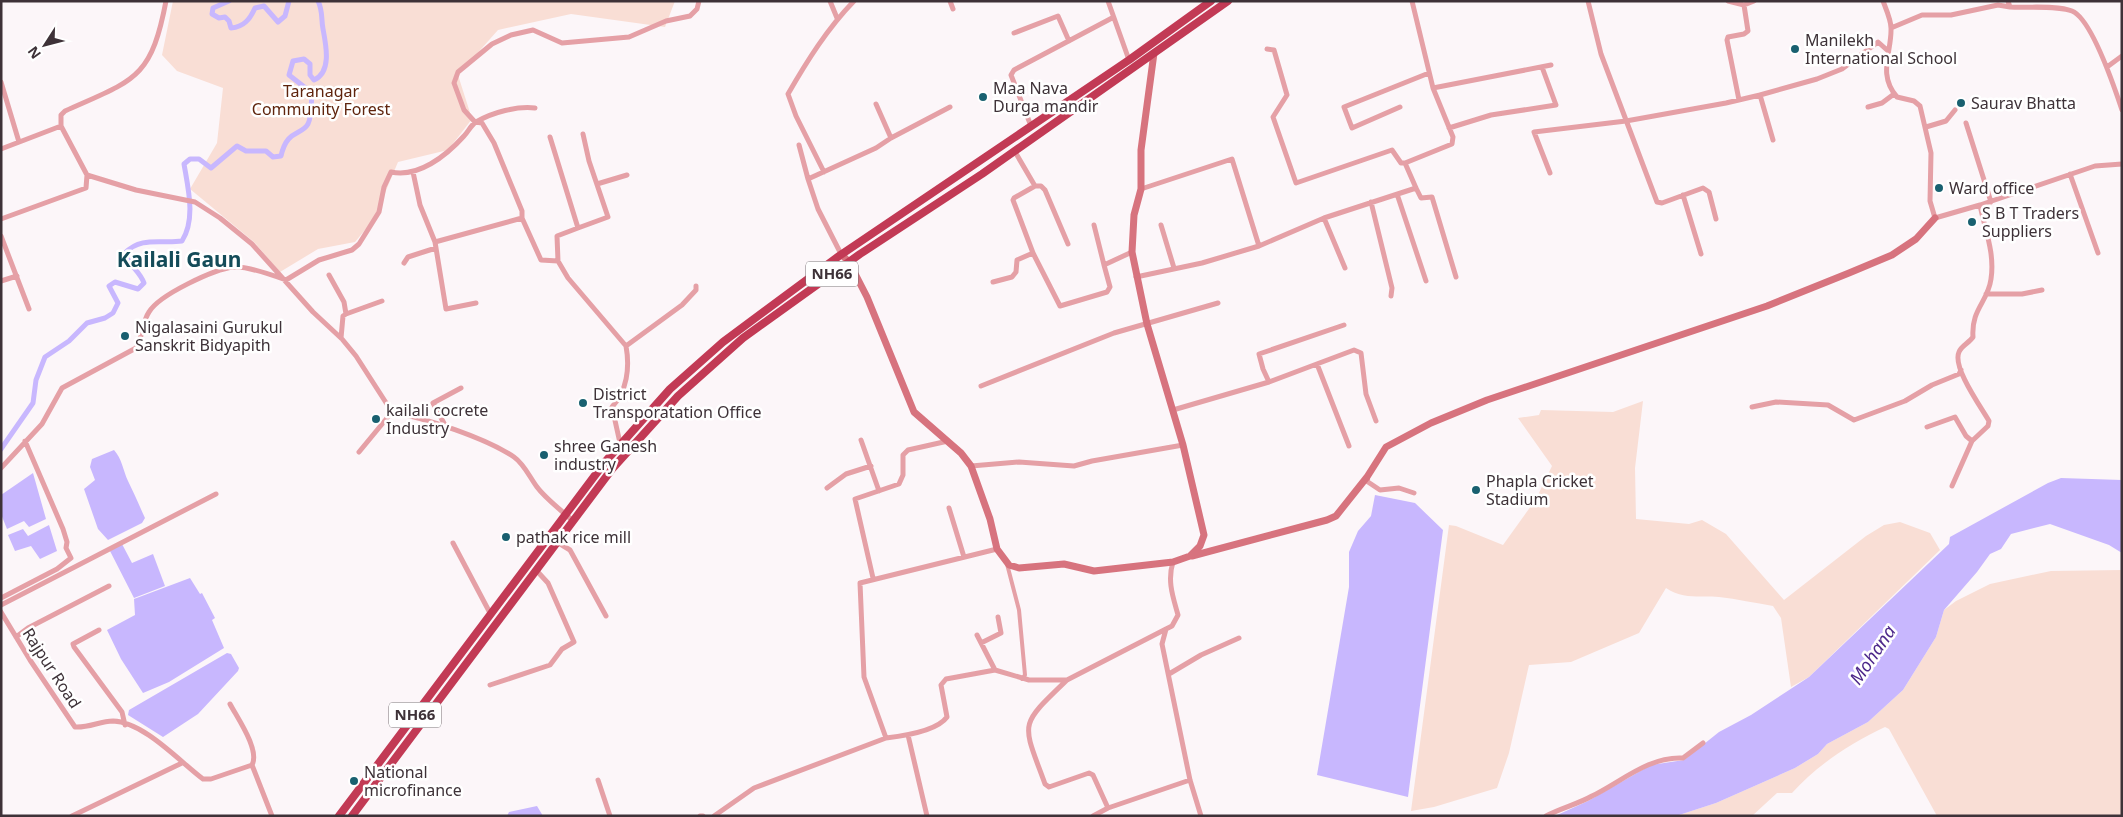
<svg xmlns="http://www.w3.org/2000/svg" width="2123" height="817" viewBox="0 0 2123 817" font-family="'Noto Sans',sans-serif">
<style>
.green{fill:#f9ded5}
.water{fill:#c8b7fe}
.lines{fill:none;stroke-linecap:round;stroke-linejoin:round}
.canal{stroke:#c8b7fe;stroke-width:5}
.pedestrian{stroke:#e5a0a6;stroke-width:4}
.minor{stroke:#e5a0a6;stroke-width:5}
.secondary{stroke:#d7737e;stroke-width:7}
.trunk{stroke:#c23a55;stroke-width:8}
.poi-dot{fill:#196070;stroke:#fff;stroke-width:2}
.labels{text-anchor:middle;stroke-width:5;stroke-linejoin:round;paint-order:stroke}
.shield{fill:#fff;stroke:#787074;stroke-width:1}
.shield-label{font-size:15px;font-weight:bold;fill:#3e3238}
.poi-label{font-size:16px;fill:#3e3238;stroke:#fff;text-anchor:start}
.park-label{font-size:16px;fill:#5f240d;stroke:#fff}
.street-label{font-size:16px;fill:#3e3238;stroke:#fff}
.water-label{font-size:18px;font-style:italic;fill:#4d288a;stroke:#fff}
.district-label{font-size:21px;font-weight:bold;fill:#144c59;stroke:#fff}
</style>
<rect width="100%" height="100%" fill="#fcf6f9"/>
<path class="green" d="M 173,1 L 675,1 L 665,27 L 571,14 L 498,30 L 458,75 L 472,119 L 448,150 L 398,162 L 374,219 L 355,242 L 318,249 L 280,272 L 254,242 L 190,189 L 217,143 L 223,88 L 177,71 L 162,55 Z
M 1643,401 L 1635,468 L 1636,519 L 1689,524 L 1702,520 L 1726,534 L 1784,600 L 1866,536 L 1884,525 L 1900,522 L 1930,533 L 1940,550 L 1809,677 L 1791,687 L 1781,618 L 1773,606 C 1755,603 1737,599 1719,597 C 1700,595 1684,600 1666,588 L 1639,633 L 1571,662 L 1529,665 L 1509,753 L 1497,788 L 1434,807 L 1411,811 L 1449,525 L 1456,526 L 1503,545 L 1536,499 L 1552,466 L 1518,418 L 1539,415 L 1541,410 L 1613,412 Z
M 2122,570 L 2122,816 L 1937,816 L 1889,729 L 1885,727 C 1852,742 1816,766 1792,793 L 1777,793 L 1752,816 L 1676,816 L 1716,803 L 1795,768 L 1818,754 L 1827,744 L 1868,722 L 1903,690 L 1936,637 L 1944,610 L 1956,601 L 1990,584 L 2051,571 Z"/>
<path class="water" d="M 114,450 C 122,459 123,470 128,481 C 134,493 139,505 145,518 L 142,523 L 108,540 L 98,529 L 84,489 L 95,480 L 90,467 L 92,459 Z
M 33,473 L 46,519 L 29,527 L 24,521 L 7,529 L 1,514 L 1,495 Z
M 2061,478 L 2122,480 L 2122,553 L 2109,545 L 2050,524 L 2011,534 L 2001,549 L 1990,554 L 1977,572 L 1944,610 L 1936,637 L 1903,690 L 1868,722 L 1827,744 L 1818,754 L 1795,768 L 1716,803 L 1676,816 L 1555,816 L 1588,801 L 1651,765 L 1684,760 L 1719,732 L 1751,715 L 1809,677 L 1949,544 L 1950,537 L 2048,483 Z
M 1375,495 L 1415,503 L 1443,530 L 1408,797 L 1317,775 L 1349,587 L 1349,552 L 1358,531 L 1371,516 Z
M 49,525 L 57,551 L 40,559 L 31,546 L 15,551 L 8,535 L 23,529 L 28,536 Z
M 122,544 L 132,563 L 153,554 L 165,586 L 134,598 L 110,551 Z
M 190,578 L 200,594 L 202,593 L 215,618 L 212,620 L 224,648 L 169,682 L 143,693 L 121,659 L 107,630 L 135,615 L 134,599 Z
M 227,653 L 231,654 L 239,668 L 238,671 L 198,714 L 163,737 L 128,715 L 129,710 Z
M 537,806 L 543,816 L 507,816 L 509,812 Z"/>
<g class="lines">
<path class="canal" d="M 229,1 L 213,8 L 212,14 L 219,18 L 225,17 L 229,21 L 231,28 C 244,27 250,19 255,8 L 264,6 L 278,22 L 285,16 L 289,1
M 1,449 L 33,403 L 36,380 L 45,357 L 69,341 L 87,323 L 105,318 L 113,313 L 118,303 L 109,286 L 115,282 L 138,289 L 144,283 C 140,271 129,266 125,253 C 141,236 161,244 182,241 C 196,219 188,188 184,164 L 190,159 L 199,159 L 211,168 L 237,146 L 246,151 L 266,151 L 273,157 L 281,156 C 287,129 301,136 308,124 C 312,116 311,102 312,93 L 289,75 L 293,61 L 304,59 L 310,64 L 310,75 L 314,80 C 332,72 326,45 323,29 C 321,19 323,11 318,1"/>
<path class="pedestrian" d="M 1007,564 L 1019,610 L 1025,675 L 1022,679"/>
<path class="minor" d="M 166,1 C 151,80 134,80 65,111 L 61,115 L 61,126 L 87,175 L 136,190 L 195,202 L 220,218 L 252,244 L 313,312 L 342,339 L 356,356 L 392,412 C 425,418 486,438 514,457 C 524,464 529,476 537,487 C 546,499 561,510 573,521
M 830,1 L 837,18
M 950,1 L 953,9
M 1108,1 L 1129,60
M 1588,1 L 1601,54 L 1657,202 L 1662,203 L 1703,188 L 1709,192 L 1716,219
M 1728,1 L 1744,5 L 1754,1
M 1883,1 C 1886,9 1891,20 1891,28 C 1892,52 1877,74 1897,97 L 1914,101 L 1920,106 L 1931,153 L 1930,201 L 1935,218 L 1980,205 C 1985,230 1995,253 1991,279 C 1988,302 1971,309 1973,337 C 1969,343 1961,346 1959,352 C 1952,367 1981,407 1989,421 L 1988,426 L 1972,441 L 1952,486
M 2008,1 L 2010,7 C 2027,8 2057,5 2072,11 C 2092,19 2115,89 2122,110
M 1891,28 L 1922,15 L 1951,15 L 1998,5 L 2010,7
M 1014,33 L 1058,16 L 1069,41
M 1267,49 L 1274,50 L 1287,95 L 1273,117 L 1296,183 L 1392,150 L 1401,163 L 1405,163
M 2107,67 L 2122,56
M 1,82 L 19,142
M 1433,88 L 1551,65
M 1760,95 L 1773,140
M 1739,100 L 1727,40 L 1728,37 L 1744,34 L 1748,31 L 1744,5
M 1400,107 L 1352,128 L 1344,107 L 1429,73
M 1868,107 L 1882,103 L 1894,94
M 1966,123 L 1991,202
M 1031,126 L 1011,75 L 1014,70 L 1112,18
M 1926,127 L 1946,121 L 1955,110
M 1449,128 L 1491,115 L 1556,105 L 1542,67
M 550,137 L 578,228 L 557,236 L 558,261
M 891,138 L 950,107
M 799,145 L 808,179
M 1,149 L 61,126
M 1014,150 L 1035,186 L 1041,186 L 1045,190 L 1068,244
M 413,172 L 420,205 L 435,242 L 446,309 L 476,303
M 824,172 L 796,116 L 788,94 C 807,61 827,29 854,1
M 1550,173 L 1534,132 L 1626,121 L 1726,103 L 1760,95 L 1817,79 L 1842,69 L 1878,42 L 1887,50
M 2070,174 L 2098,253
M 597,184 L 627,175
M 1035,186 L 1014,198 L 1013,200 L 1033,253 L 1060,306 L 1107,292 L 1110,287 L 1104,265 L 1132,252
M 1416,188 L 1421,198 L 1432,197 L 1456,277
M 1141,189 L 1232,159 L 1259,246 L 1324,218 L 1416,188 L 1405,163 L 1452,144 L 1453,137 L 1433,88 L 1412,1
M 1397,194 L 1426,281
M 1683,195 L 1701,254
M 1371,202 L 1392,288 L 1391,296
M 1980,205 L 2095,166 L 2122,164
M 1324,218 L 1345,268
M 1,219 L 86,188 L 87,175
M 1094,225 L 1104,265
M 1161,225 L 1174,268
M 578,228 L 608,217 L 589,161 L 583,134
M 1,236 L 29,309
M 435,242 L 522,218
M 841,254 L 818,209 L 808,179 L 876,148 L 891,138 L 876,104
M 404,263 L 408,257 L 436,248
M 329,275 L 344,302 L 346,314
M 1136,277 L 1202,263 L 1259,246
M 1,281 L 17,276
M 993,282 L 1012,277 L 1016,272 L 1017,260 L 1033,253
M 1986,294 L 2022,294 L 2042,290
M 341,338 L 343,316 L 346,314 L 382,301
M 626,346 L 682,305 L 696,290 L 696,286
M 1317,364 L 1349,446
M 1269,382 L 1354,350 L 1361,353 L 1366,394 L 1376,421
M 981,386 L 1114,333 L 1218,303
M 1752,407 L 1776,402 L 1828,405 L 1854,420 L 1905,401 L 1932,385 L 1959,374 L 1961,370
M 1173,410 L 1269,382 L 1263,369 L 1259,354 L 1344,325
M 446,427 L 433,403 L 461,388
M 1927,427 L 1955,417 L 1966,436 L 1972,441
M 861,440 L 879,491
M 620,443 L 612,407 C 627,391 630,368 626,346 L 568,278 L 558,261 L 541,260 L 522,218 L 522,211 L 494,143 L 482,123 L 475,122 L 464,110 L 454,83 L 458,72 L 492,44 L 511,35 L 533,30 L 562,43 L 629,37 L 666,21 L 690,16 L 697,9 L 699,1
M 359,452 L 392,412
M 971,466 L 1019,462 L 1074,466 L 1092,461 L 1183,445
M 1,468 L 42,424 L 62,388 L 136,348 C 143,337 142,322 149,312 C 159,295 214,269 234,267 C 246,266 275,276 286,280 L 319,260 L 352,250 L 359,244 L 379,212 L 384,187 L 391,172 C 418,178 446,156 464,136 C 468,132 471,125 476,122 C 493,112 517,106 535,108
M 1367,477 L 1368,482 L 1380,490 L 1399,488 L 1414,493
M 827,488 L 846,474 L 871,466
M 949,508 L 964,557
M 557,542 L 570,550 L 606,616
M 453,543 L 490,613
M 997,549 L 860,583 L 864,677 L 886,738 C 903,736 937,731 947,717 L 941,685 L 946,679 L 995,670 L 1029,680 L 1067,680 L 1166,629
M 1173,562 C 1167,581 1173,597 1178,615 L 1172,626 L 1166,629 L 1162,644 L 1190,780 L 1201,816
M 873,578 L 855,499 L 899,484 L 903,475 L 903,455 L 908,450 L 948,441
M 1,598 L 57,569 L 71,558 L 66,548 L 67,542 L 63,529 L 25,441
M 1,605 L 216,494
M 1,612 L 30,660 L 75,727 C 89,728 100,721 113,721 C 144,722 179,761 203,779 L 211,779 L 252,765 L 272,816
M 99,630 L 73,644 L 74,647 L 122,712 L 125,725
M 977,635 L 995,670
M 16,637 L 28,628 L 109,586
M 981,643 L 1001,633 L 998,617
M 1169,674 L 1201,655 L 1239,638
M 1067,680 C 1018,727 1022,721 1045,784 L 1049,787 L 1089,773 L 1093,775 L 1108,808
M 490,685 L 550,665 L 562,649 L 574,642 L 548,583 L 536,570
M 230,704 C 238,719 260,750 252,765
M 908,735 L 927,816
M 598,780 L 610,816
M 72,816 L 182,763
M 700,816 L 703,816
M 714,816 L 754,788 L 886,738
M 1093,816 L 1108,808 L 1190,780
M 1546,816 C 1561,808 1578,804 1592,796 C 1621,782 1649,756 1683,758 L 1703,743"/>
<path class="secondary" d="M 841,254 L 849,262 L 867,297 L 914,412 L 961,453 L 971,466 L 990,519 L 997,549 L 1009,565 L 1019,568 L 1064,564 L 1094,571 L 1173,562 L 1190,556 L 1200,546 L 1204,535 L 1183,445 L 1147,324 L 1132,252 L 1134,215 L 1141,189 L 1141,150 L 1154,53
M 1192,556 L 1327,520 L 1336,516 L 1367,477 L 1386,447 L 1431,423 L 1487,400 L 1767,306 L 1849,273 L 1892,255 L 1916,239 L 1935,218"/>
<path class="trunk" d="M 339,816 L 605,462 L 670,389 L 723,342 L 839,256 L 1129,60 L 1211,1
M 352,816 L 612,469 L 678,396 L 743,338 L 860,254 L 982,174 L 1228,1"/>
</g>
<g class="poi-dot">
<circle cx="1795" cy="49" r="5"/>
<circle cx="983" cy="97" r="5"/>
<circle cx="1961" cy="103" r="5"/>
<circle cx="1939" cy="188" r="5"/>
<circle cx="1972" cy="222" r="5"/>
<circle cx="125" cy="336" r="5"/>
<circle cx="583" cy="403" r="5"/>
<circle cx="376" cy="419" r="5"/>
<circle cx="544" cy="455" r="5"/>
<circle cx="1476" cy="490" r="5"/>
<circle cx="506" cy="537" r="5"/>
<circle cx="354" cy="781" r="5"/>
</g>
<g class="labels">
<g class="shield">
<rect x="806" y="261.5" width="52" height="25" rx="4"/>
<rect x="389" y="702.5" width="52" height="25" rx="4"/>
</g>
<g class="shield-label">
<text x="832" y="279">NH66</text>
<text x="415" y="720">NH66</text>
</g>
<g class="poi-label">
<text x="1805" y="46">Manilekh<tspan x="1805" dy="18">International School</tspan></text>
<text x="993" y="94">Maa Nava<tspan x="993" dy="18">Durga mandir</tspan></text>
<text x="1971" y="109">Saurav Bhatta</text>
<text x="1949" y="194">Ward office</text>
<text x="1982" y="219">S B T Traders<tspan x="1982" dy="18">Suppliers</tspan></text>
<text x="135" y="333">Nigalasaini Gurukul<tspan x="135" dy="18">Sanskrit Bidyapith</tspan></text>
<text x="593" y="400">District<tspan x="593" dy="18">Transporatation Office</tspan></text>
<text x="386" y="416">kailali cocrete<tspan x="386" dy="18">Industry</tspan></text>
<text x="554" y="452">shree Ganesh<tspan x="554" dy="18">industry</tspan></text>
<text x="1486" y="487">Phapla Cricket<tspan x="1486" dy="18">Stadium</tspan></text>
<text x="516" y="543">pathak rice mill</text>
<text x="364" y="778">National<tspan x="364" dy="18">microfinance</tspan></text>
</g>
<g class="park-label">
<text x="321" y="97">Taranagar<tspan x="321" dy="18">Community Forest</tspan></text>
</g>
<g class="street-label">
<text transform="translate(52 668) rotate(57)" y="6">Rajpur Road</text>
</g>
<g class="water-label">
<text transform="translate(1873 655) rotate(-56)" y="6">Mohana</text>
</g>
<g class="district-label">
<text x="179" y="267">Kailali Gaun</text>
</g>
</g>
<rect width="2123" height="817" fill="none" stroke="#3e3238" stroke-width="5"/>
<g transform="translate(45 45) rotate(234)" stroke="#ffffff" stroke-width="4" paint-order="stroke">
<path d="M0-4L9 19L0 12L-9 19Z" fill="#3e3238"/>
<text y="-8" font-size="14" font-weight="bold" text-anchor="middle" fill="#3e3238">N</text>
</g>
</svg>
